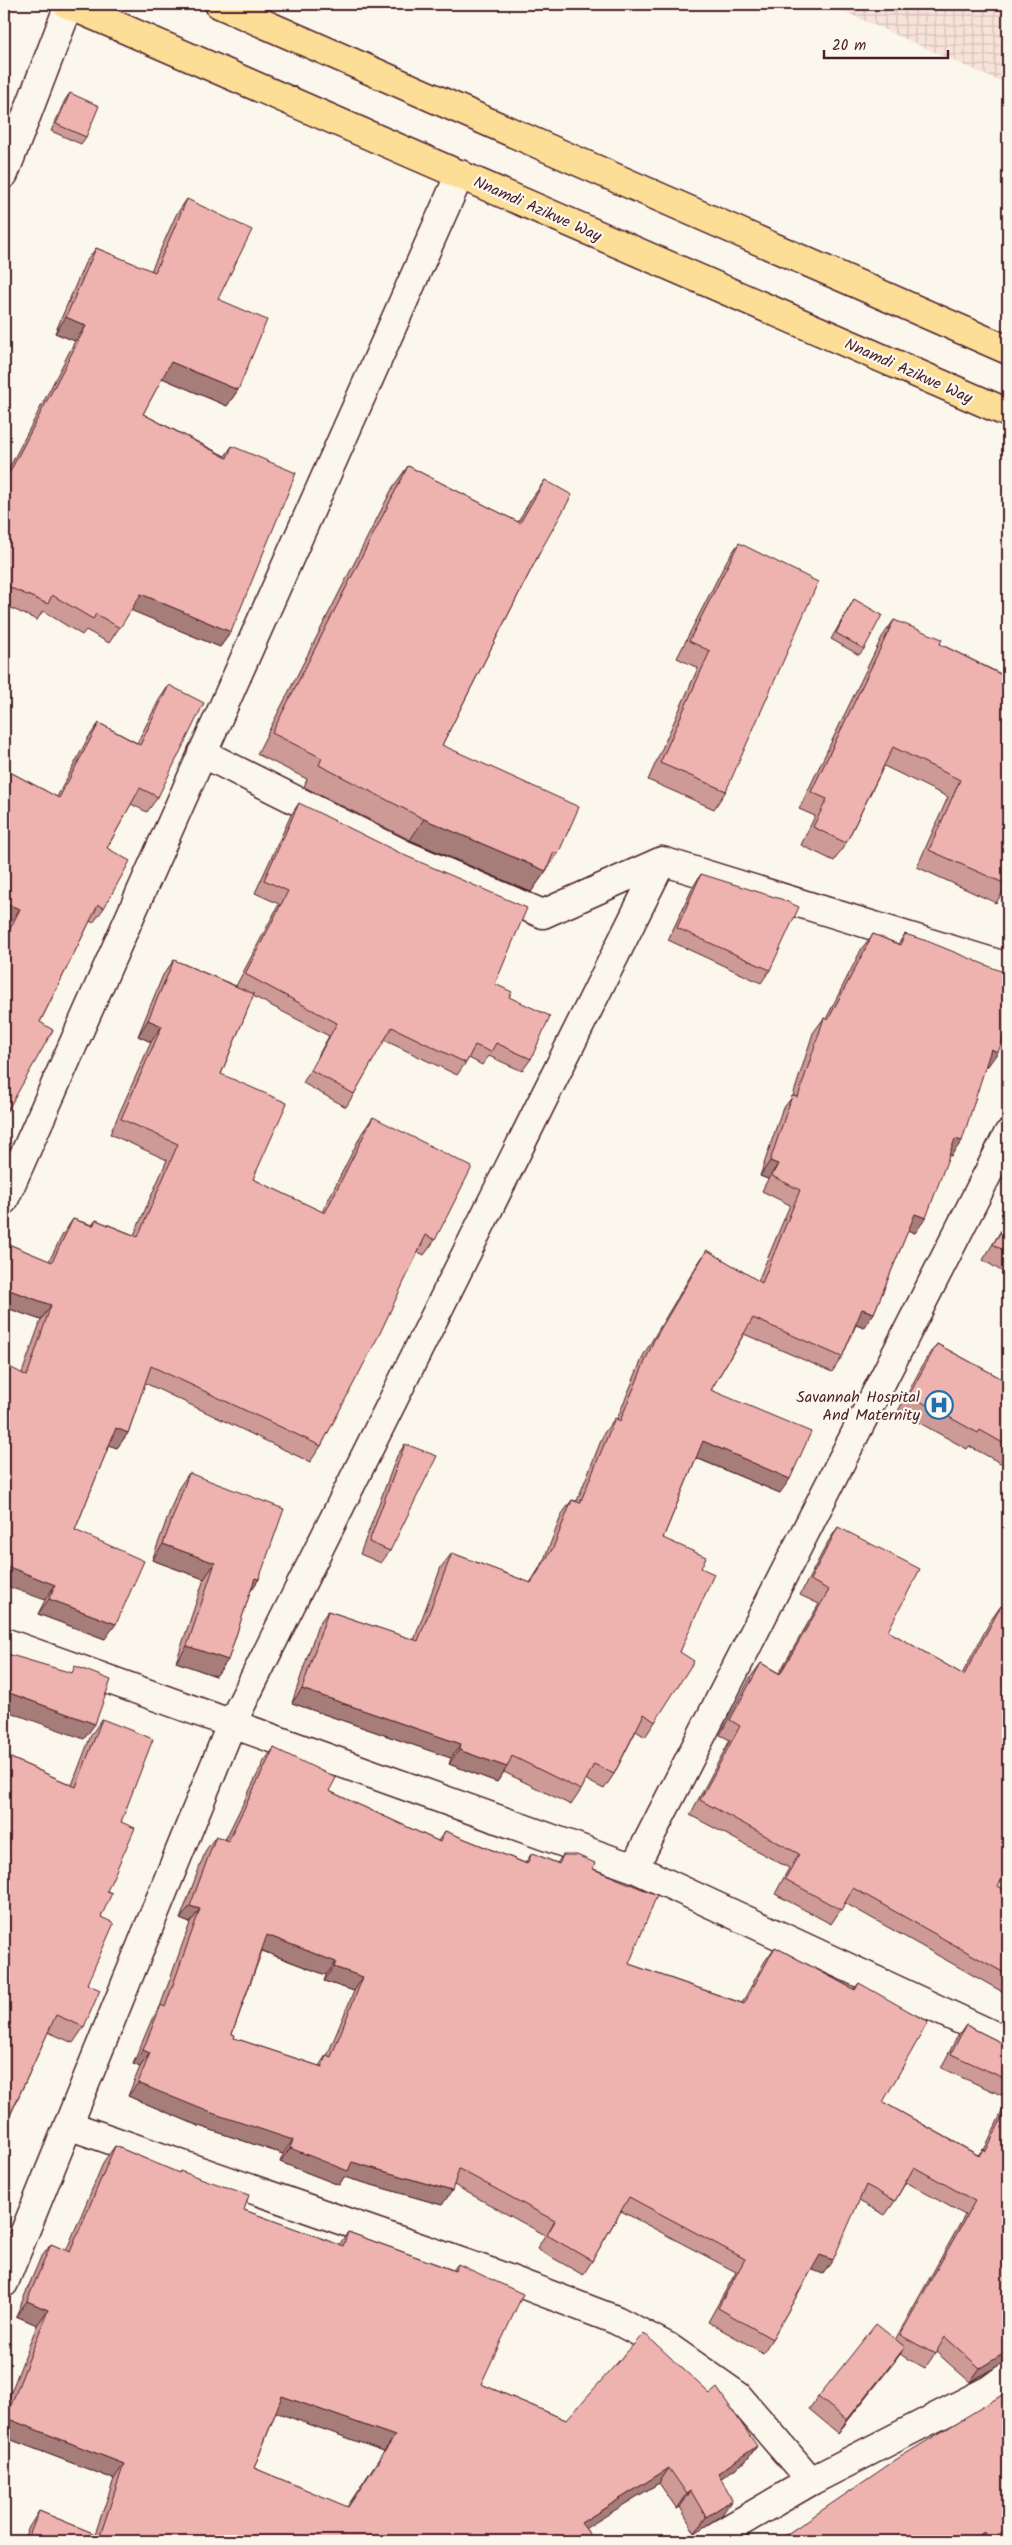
<svg xmlns="http://www.w3.org/2000/svg" width="1012" height="2545" viewBox="0 0 1012 2545" font-family="Kalam,sans-serif">
<style>
.industrial{fill:url(#industrial-grid)}
.lines{fill:none;stroke-linecap:round;stroke-linejoin:round}
.minor-casing{stroke:#4a1f2b;stroke-width:31}
.tertiary-casing{stroke:#4a1f2b;stroke-width:31}
.trunk-casing{stroke:#4a1f2b;stroke-width:31}
.minor{stroke:#fbf7ec;stroke-width:28}
.tertiary{stroke:#fbf7ec;stroke-width:28}
.trunk{stroke:#fdde96;stroke-width:28}
.wall{fill:#cd9a96;stroke:#4a1f2b;fill-rule:evenodd}
.shaded-wall{fill:#a77d7a;stroke:#4a1f2b}
.building{fill:#eeb3ae;stroke:#4a1f2b;fill-rule:evenodd}
.labels{text-anchor:middle;stroke-width:4.5;stroke-linejoin:round;paint-order:stroke}
.street-label{font-size:16px;fill:#4a1f2b;stroke:#fbf7ec}
.poi-label{font-size:16px;fill:#4a1f2b;stroke:#fbf7ec;text-anchor:end}
</style>
<defs>
<pattern id="industrial-grid" width="8" height="8" patternUnits="userSpaceOnUse" patternTransform="scale(1.25)"><rect width="8" height="8" fill="#f7e3d9"/><path d="M0 4h8M4 0v8" fill="none" stroke="#d5c2ba"/></pattern>
</defs>
<rect width="100%" height="100%" fill="#fbf7ec"/>
<filter id="ink" filterUnits="userSpaceOnUse"><feTurbulence type="fractalNoise" baseFrequency=".02" numOctaves="2"/><feDisplacementMap in="SourceGraphic" scale="10" xChannelSelector="R" yChannelSelector="G"/><feConvolveMatrix kernelMatrix="1 2 1 2 8 2 1 2 1" color-interpolation-filters="sRGB"/></filter>
<g filter="url(#ink)">
<path class="industrial" d="M 827,4 L 1008,4 L 1008,85 Z"/>
<g class="lines">
<defs>
<path id="minor" d="M 4,174 L 69,5
M 202,753 L 403,854 L 543,914 L 662,861 L 1008,967
M 4,1200 L 460,174
M 4,1642 L 634,1868 L 1008,2042
M 634,1868 L 1008,1134
M 68,2125 L 498,2275 L 616,2320 L 668,2347 L 738,2396 L 811,2481
M 4,2283 L 231,1725 L 662,861"/>
<path id="tertiary" d="M 708,2541 L 811,2481 L 989,2390 L 1008,2376"/>
<path id="trunk" d="M 67,4 L 1008,413
M 219,4 L 1008,350"/>
</defs>
<use href="#minor" class="minor-casing"/>
<use href="#tertiary" class="tertiary-casing"/>
<use href="#trunk" class="trunk-casing"/>
<use href="#minor" class="minor"/>
<use href="#tertiary" class="tertiary"/>
<use href="#trunk" class="trunk"/>
</g>
<path class="wall" d="M 70,93 L 86,137 L 81,144 L 51,131 L 65,100 Z
M 187,199 L 218,299 L 238,390 L 227,406 L 162,378 L 143,414 L 225,456 L 232,446 L 231,632 L 220,647 L 131,610 L 109,643 L 86,630 L 82,635 L 43,611 L 37,620 L 4,605 L 4,478 L 75,341 L 55,333 L 85,263 L 96,248 L 151,271 L 176,215 Z
M 408,466 L 518,522 L 530,501 L 545,480 L 541,550 L 442,745 L 558,854 L 531,892 L 410,840 L 304,787 L 307,779 L 257,754 L 393,487 Z
M 739,543 L 726,791 L 714,809 L 648,780 L 698,668 L 677,658 L 727,560 Z
M 854,599 L 864,649 L 859,655 L 831,639 L 850,606 Z
M 894,620 L 940,644 L 1007,677 L 1008,673 L 1008,884 L 996,903 L 917,867 L 948,797 L 884,766 L 846,843 L 834,861 L 801,845 L 815,816 L 799,809 L 882,637 Z
M 169,685 L 158,797 L 147,812 L 131,804 L 107,848 L 104,908 L 93,923 L 90,921 L 40,1022 L 9,1108 L 4,1115 L 4,935 L 9,924 L 4,922 L 4,781 L 10,772 L 57,797 L 88,738 L 99,723 L 137,743 L 159,700 Z
M 299,803 L 509,997 L 531,1059 L 522,1071 L 489,1056 L 482,1065 L 469,1058 L 457,1075 L 384,1040 L 354,1094 L 346,1107 L 303,1083 L 329,1036 L 253,996 L 221,1074 L 253,1179 L 322,1212 L 362,1133 L 373,1117 L 435,1240 L 424,1255 L 418,1252 L 321,1446 L 310,1462 L 145,1383 L 128,1433 L 117,1448 L 109,1445 L 75,1530 L 105,1639 L 38,1614 L 45,1600 L 22,1373 L 41,1320 L 4,1307 L 4,1247 L 6,1243 L 49,1261 L 63,1234 L 73,1219 L 92,1225 L 96,1220 L 134,1235 L 167,1160 L 110,1134 L 151,1042 L 138,1036 L 163,975 L 174,960 L 236,986 L 279,904 L 255,893 L 291,815 Z
M 701,874 L 770,970 L 761,983 L 668,940 L 693,887 Z
M 873,934 L 898,944 L 905,934 L 988,1066 L 986,1066 L 951,1156 L 949,1155 L 915,1233 L 908,1230 L 874,1313 L 864,1328 L 856,1325 L 842,1357 L 832,1372 L 744,1334 L 711,1390 L 780,1493 L 696,1458 L 663,1538 L 701,1568 L 680,1652 L 655,1722 L 645,1737 L 636,1731 L 614,1774 L 604,1789 L 586,1780 L 581,1790 L 571,1805 L 504,1772 L 497,1782 L 449,1764 L 451,1758 L 292,1703 L 318,1625 L 328,1611 L 414,1640 L 441,1567 L 452,1553 L 530,1583 L 543,1562 L 562,1514 L 572,1500 L 577,1501 L 604,1433 L 615,1418 L 617,1419 L 644,1354 L 697,1265 L 707,1250 L 758,1281 L 790,1205 L 762,1191 L 768,1179 L 760,1176 L 782,1110 L 793,1096 L 813,1033 L 824,1018 L 826,1019 L 862,948 Z
M 1008,1219 L 1008,1275 L 983,1260 Z
M 937,1344 L 1008,1382 L 1008,1467 L 969,1446 L 967,1449 L 898,1411 L 926,1359 Z
M 405,1444 L 390,1551 L 381,1563 L 360,1554 L 397,1456 Z
M 189,1473 L 259,1579 L 250,1592 L 228,1660 L 216,1676 L 176,1662 L 204,1579 L 152,1560 L 178,1489 Z
M 838,1527 L 888,1631 L 962,1674 L 991,1620 L 1001,1606 L 998,1886 L 1008,1892 L 1008,1995 L 845,1903 L 831,1924 L 775,1894 L 789,1868 L 690,1815 L 730,1740 L 720,1735 L 750,1678 L 761,1663 L 779,1673 L 819,1604 L 800,1595 L 828,1542 Z
M 102,1719 L 121,1822 L 87,1984 L 84,2027 L 73,2043 L 48,2032 L 4,2129 L 4,1755 L 72,1785 L 91,1735 Z
M 274,1748 L 329,1791 L 438,1841 L 445,1831 L 525,1863 L 532,1853 L 557,1863 L 563,1855 L 593,1869 L 629,1964 L 742,2003 L 765,1961 L 775,1947 L 854,1989 L 859,1983 L 883,2102 L 978,2155 L 983,2149 L 984,2150 L 1008,2099 L 1008,2361 L 1006,2361 L 970,2382 L 936,2352 L 925,2368 L 900,2354 L 838,2433 L 809,2409 L 818,2397 L 895,2340 L 965,2215 L 906,2182 L 895,2201 L 885,2215 L 859,2201 L 823,2274 L 812,2269 L 772,2339 L 763,2353 L 708,2322 L 736,2272 L 621,2211 L 592,2261 L 583,2275 L 537,2249 L 545,2235 L 454,2185 L 442,2205 L 344,2177 L 339,2185 L 280,2162 L 283,2154 L 199,2126 L 128,2096 L 140,2067 L 133,2064 L 152,2019 L 160,2007 L 190,1923 L 180,1919 L 206,1850 L 216,1836 L 225,1840 L 264,1761 ZM 262,1951 L 326,1975 L 324,1981 L 354,1991 L 327,2056 L 326,2055 L 319,2066 L 234,2038 L 232,2034 Z
M 966,2025 L 1008,2046 L 1008,2098 L 941,2068 L 956,2039 Z
M 115,2146 L 178,2173 L 180,2171 L 244,2210 L 339,2245 L 348,2232 L 453,2270 L 458,2264 L 481,2384 L 566,2420 L 757,2446 L 746,2461 L 721,2478 L 722,2515 L 695,2533 L 680,2507 L 677,2509 L 659,2483 L 585,2528 L 591,2536 L 587,2541 L 23,2541 L 29,2527 L 39,2511 L 95,2534 L 114,2479 L 4,2437 L 4,2410 L 37,2325 L 16,2316 L 40,2259 L 51,2244 L 66,2251 L 104,2161 ZM 276,2412 L 384,2451 L 347,2507 L 254,2468 Z
M 1008,2388 L 1008,2536 L 1000,2541 L 777,2541 L 1001,2396 L 1005,2390 Z"/>
<path class="shaded-wall" d="M 66,317 L 86,326 L 75,341 L 55,333 Z
M 171,362 L 238,390 L 227,406 L 160,377 Z
M 141,594 L 231,632 L 220,647 L 130,610 Z
M 424,819 L 546,871 L 531,892 L 410,840 Z
M 4,903 L 20,909 L 9,924 L 4,922 Z
M 148,1020 L 162,1026 L 151,1042 L 138,1036 Z
M 991,1049 L 998,1052 L 988,1066 L 981,1064 Z
M 955,1139 L 962,1141 L 951,1156 L 944,1154 Z
M 770,1161 L 778,1164 L 768,1179 L 760,1176 Z
M 915,1214 L 926,1218 L 915,1233 L 905,1229 Z
M 4,1288 L 51,1305 L 41,1320 L 4,1307 Z
M 862,1309 L 874,1313 L 864,1328 L 852,1323 Z
M 116,1428 L 128,1433 L 117,1448 L 105,1444 Z
M 703,1441 L 790,1479 L 780,1493 L 692,1456 Z
M 163,1544 L 215,1563 L 204,1579 L 152,1560 Z
M 4,1565 L 55,1585 L 45,1600 L 4,1585 Z
M 255,1578 L 259,1579 L 248,1595 Z
M 49,1599 L 116,1624 L 105,1639 L 38,1614 Z
M 187,1646 L 228,1660 L 216,1676 L 176,1662 Z
M 302,1689 L 461,1744 L 451,1758 L 292,1703 Z
M 4,1691 L 95,1724 L 84,1739 L 4,1710 Z
M 459,1750 L 507,1767 L 497,1782 L 449,1764 Z
M 190,1906 L 200,1909 L 190,1923 L 180,1919 Z
M 267,1935 L 336,1962 L 326,1975 L 258,1949 Z
M 334,1967 L 363,1977 L 354,1991 L 324,1981 Z
M 143,2050 L 150,2053 L 140,2067 L 133,2064 Z
M 138,2083 L 293,2140 L 283,2154 L 199,2126 L 128,2096 Z
M 290,2148 L 352,2162 L 452,2191 L 442,2205 L 344,2177 L 339,2185 L 280,2162 Z
M 820,2255 L 833,2260 L 823,2274 L 810,2269 Z
M 27,2301 L 48,2310 L 37,2325 L 16,2316 Z
M 905,2347 L 896,2360 L 838,2433 L 847,2420 Z
M 1008,2351 L 1008,2361 L 1006,2361 L 970,2382 L 980,2368 Z
M 282,2396 L 395,2436 L 384,2451 L 272,2411 Z
M 6,2418 L 124,2464 L 114,2479 L 4,2437 L 4,2421 Z
M 757,2446 L 746,2461 L 707,2488 L 718,2473 Z
M 669,2468 L 659,2483 L 570,2538 L 581,2523 Z
M 691,2491 L 680,2507 L 677,2509 L 687,2494 Z
M 732,2500 L 722,2515 L 695,2533 L 706,2517 Z
M 1008,2528 L 1008,2536 L 1000,2541 L 989,2541 Z
M 984,2532 L 977,2541 L 970,2541 Z"/>
<path class="building" d="M 70,93 L 99,106 L 86,137 L 56,124 Z
M 187,199 L 252,230 L 218,299 L 267,320 L 238,390 L 171,362 L 143,414 L 227,458 L 232,446 L 296,473 L 231,632 L 141,594 L 120,628 L 96,614 L 93,619 L 52,595 L 48,604 L 4,585 L 4,483 L 86,326 L 66,317 L 96,248 L 155,272 Z
M 408,466 L 520,523 L 545,480 L 572,495 L 541,550 L 442,745 L 579,807 L 558,854 L 554,852 L 546,871 L 424,819 L 319,765 L 322,758 L 272,733 Z
M 739,543 L 818,582 L 726,791 L 660,763 L 710,651 L 689,641 Z
M 854,599 L 882,615 L 864,649 L 836,633 Z
M 894,620 L 942,639 L 940,644 L 1008,678 L 1008,885 L 929,850 L 960,780 L 893,747 L 846,843 L 813,827 L 827,799 L 811,792 Z
M 169,685 L 204,703 L 158,797 L 140,788 L 107,848 L 130,861 L 104,908 L 98,905 L 40,1022 L 53,1030 L 9,1108 L 4,1105 L 4,941 L 20,909 L 4,903 L 4,782 L 10,772 L 59,798 L 99,723 L 140,745 Z
M 299,803 L 406,856 L 527,908 L 495,984 L 512,992 L 509,997 L 550,1016 L 531,1059 L 496,1043 L 491,1052 L 475,1045 L 466,1063 L 392,1027 L 354,1094 L 311,1070 L 337,1023 L 245,974 L 288,891 L 264,880 Z
M 701,874 L 781,899 L 799,907 L 770,970 L 677,928 Z
M 873,934 L 900,945 L 905,934 L 927,941 L 1008,974 L 1008,1027 L 998,1052 L 991,1049 L 962,1141 L 955,1139 L 926,1218 L 915,1214 L 874,1313 L 862,1309 L 842,1357 L 753,1318 L 711,1390 L 811,1432 L 790,1479 L 703,1441 L 663,1538 L 706,1557 L 701,1568 L 714,1574 L 680,1652 L 694,1661 L 655,1722 L 644,1714 L 614,1774 L 594,1764 L 581,1790 L 512,1756 L 507,1767 L 459,1750 L 461,1744 L 302,1689 L 328,1611 L 418,1641 L 452,1553 L 531,1583 L 553,1548 L 572,1500 L 580,1503 L 615,1418 L 620,1421 L 654,1340 L 707,1250 L 762,1283 L 800,1190 L 772,1176 L 778,1164 L 770,1161 L 792,1096 L 798,1097 L 824,1018 L 828,1020 Z
M 174,960 L 254,994 L 221,1074 L 287,1103 L 253,1179 L 325,1213 L 373,1117 L 472,1167 L 435,1240 L 426,1235 L 380,1333 L 321,1446 L 151,1366 L 128,1433 L 116,1428 L 75,1530 L 144,1561 L 116,1624 L 49,1599 L 55,1585 L 4,1565 L 4,1364 L 27,1376 L 51,1305 L 4,1288 L 4,1251 L 6,1243 L 52,1262 L 73,1219 L 93,1226 L 96,1220 L 138,1237 L 178,1144 L 121,1119 L 162,1026 L 148,1020 Z
M 1008,1221 L 1008,1253 L 993,1244 Z
M 937,1344 L 1008,1382 L 1008,1446 L 980,1430 L 978,1433 L 909,1395 Z
M 405,1444 L 437,1456 L 390,1551 L 369,1542 Z
M 189,1473 L 284,1509 L 259,1579 L 255,1578 L 228,1660 L 187,1646 L 215,1563 L 163,1544 Z
M 838,1527 L 920,1569 L 888,1631 L 964,1675 L 1001,1606 L 1008,1609 L 1008,1868 L 998,1886 L 1008,1892 L 1008,1975 L 853,1888 L 841,1910 L 785,1879 L 799,1854 L 700,1800 L 740,1726 L 730,1720 L 761,1663 L 780,1674 L 829,1590 L 810,1580 Z
M 4,1653 L 72,1673 L 75,1666 L 111,1680 L 95,1724 L 4,1691 Z
M 102,1719 L 153,1739 L 121,1822 L 135,1828 L 107,1891 L 112,1893 L 101,1917 L 114,1923 L 87,1984 L 100,1990 L 84,2027 L 56,2015 L 4,2128 L 4,1755 L 76,1787 Z
M 274,1748 L 336,1778 L 329,1791 L 440,1842 L 445,1831 L 527,1864 L 532,1853 L 559,1864 L 563,1855 L 577,1855 L 595,1863 L 593,1869 L 657,1895 L 629,1964 L 744,2004 L 775,1947 L 855,1990 L 859,1983 L 928,2022 L 883,2102 L 979,2156 L 983,2149 L 986,2151 L 1008,2105 L 1008,2351 L 980,2368 L 945,2337 L 935,2354 L 900,2335 L 975,2201 L 914,2167 L 895,2201 L 866,2185 L 833,2260 L 820,2255 L 772,2339 L 718,2308 L 745,2259 L 629,2197 L 592,2261 L 547,2235 L 555,2221 L 459,2169 L 452,2191 L 352,2162 L 348,2171 L 290,2148 L 293,2140 L 209,2112 L 138,2083 L 150,2053 L 143,2050 L 161,2005 L 165,2007 L 200,1909 L 190,1906 L 216,1836 L 228,1841 ZM 267,1935 L 336,1962 L 334,1967 L 363,1977 L 331,2057 L 326,2055 L 322,2067 L 234,2038 L 235,2035 L 232,2034 Z
M 966,2025 L 1008,2046 L 1008,2080 L 951,2054 Z
M 115,2146 L 179,2173 L 180,2171 L 249,2195 L 244,2210 L 343,2246 L 348,2232 L 455,2271 L 458,2264 L 523,2294 L 481,2384 L 566,2420 L 644,2333 L 710,2394 L 717,2388 L 757,2446 L 718,2473 L 732,2500 L 706,2517 L 691,2491 L 687,2494 L 669,2468 L 581,2523 L 591,2536 L 584,2541 L 27,2541 L 39,2511 L 100,2536 L 124,2464 L 6,2418 L 48,2310 L 27,2301 L 51,2244 L 70,2252 ZM 282,2396 L 395,2436 L 348,2507 L 254,2468 Z
M 876,2324 L 905,2347 L 847,2420 L 818,2397 Z
M 1008,2388 L 1008,2528 L 989,2541 L 984,2532 L 970,2541 L 777,2541 L 897,2459 L 1007,2392 L 1005,2390 Z
M 741,2536 L 744,2541 L 731,2541 Z"/>
</g>
<defs>
<symbol id="hospital-ring" viewBox="-11 -11 22 22"><circle r="9.5" fill="#fbf7ec" stroke="#1f6fb2" stroke-width="1.5"/><path d="M-5-5h3v3.5h4V-5h3V5h-3V1.5h-4V5h-3Z" fill="#1f6fb2"/></symbol>
</defs>
<g fill-rule="evenodd">
<use href="#hospital-ring" x="923" y="1389" width="32" height="32"/>
</g>
<g class="labels">
<g class="street-label">
<text transform="translate(538 208) rotate(24)" y="6">Nnamdi Azikwe Way</text>
<text transform="translate(909 370) rotate(24)" y="6">Nnamdi Azikwe Way</text>
</g>
<g class="poi-label">
<text x="920" y="1402">Savannah Hospital<tspan x="920" dy="18">And Maternity</tspan></text>
</g>
</g>
<rect width="1012" height="2545" fill="none" stroke="#fbf7ec" stroke-width="20"/>
<rect x="10" y="10" width="992" height="2525" fill="none" stroke="#4a1f2b" stroke-width="2" filter="url(#ink)"/>
<path d="M824 50v8h124v-8" fill="none" stroke="#4a1f2b" stroke-width="2.5"/>
<text x="832" y="50" font-size="15" fill="#4a1f2b" stroke="#fbf7ec" stroke-width="4" paint-order="stroke">20 m</text>
</svg>
